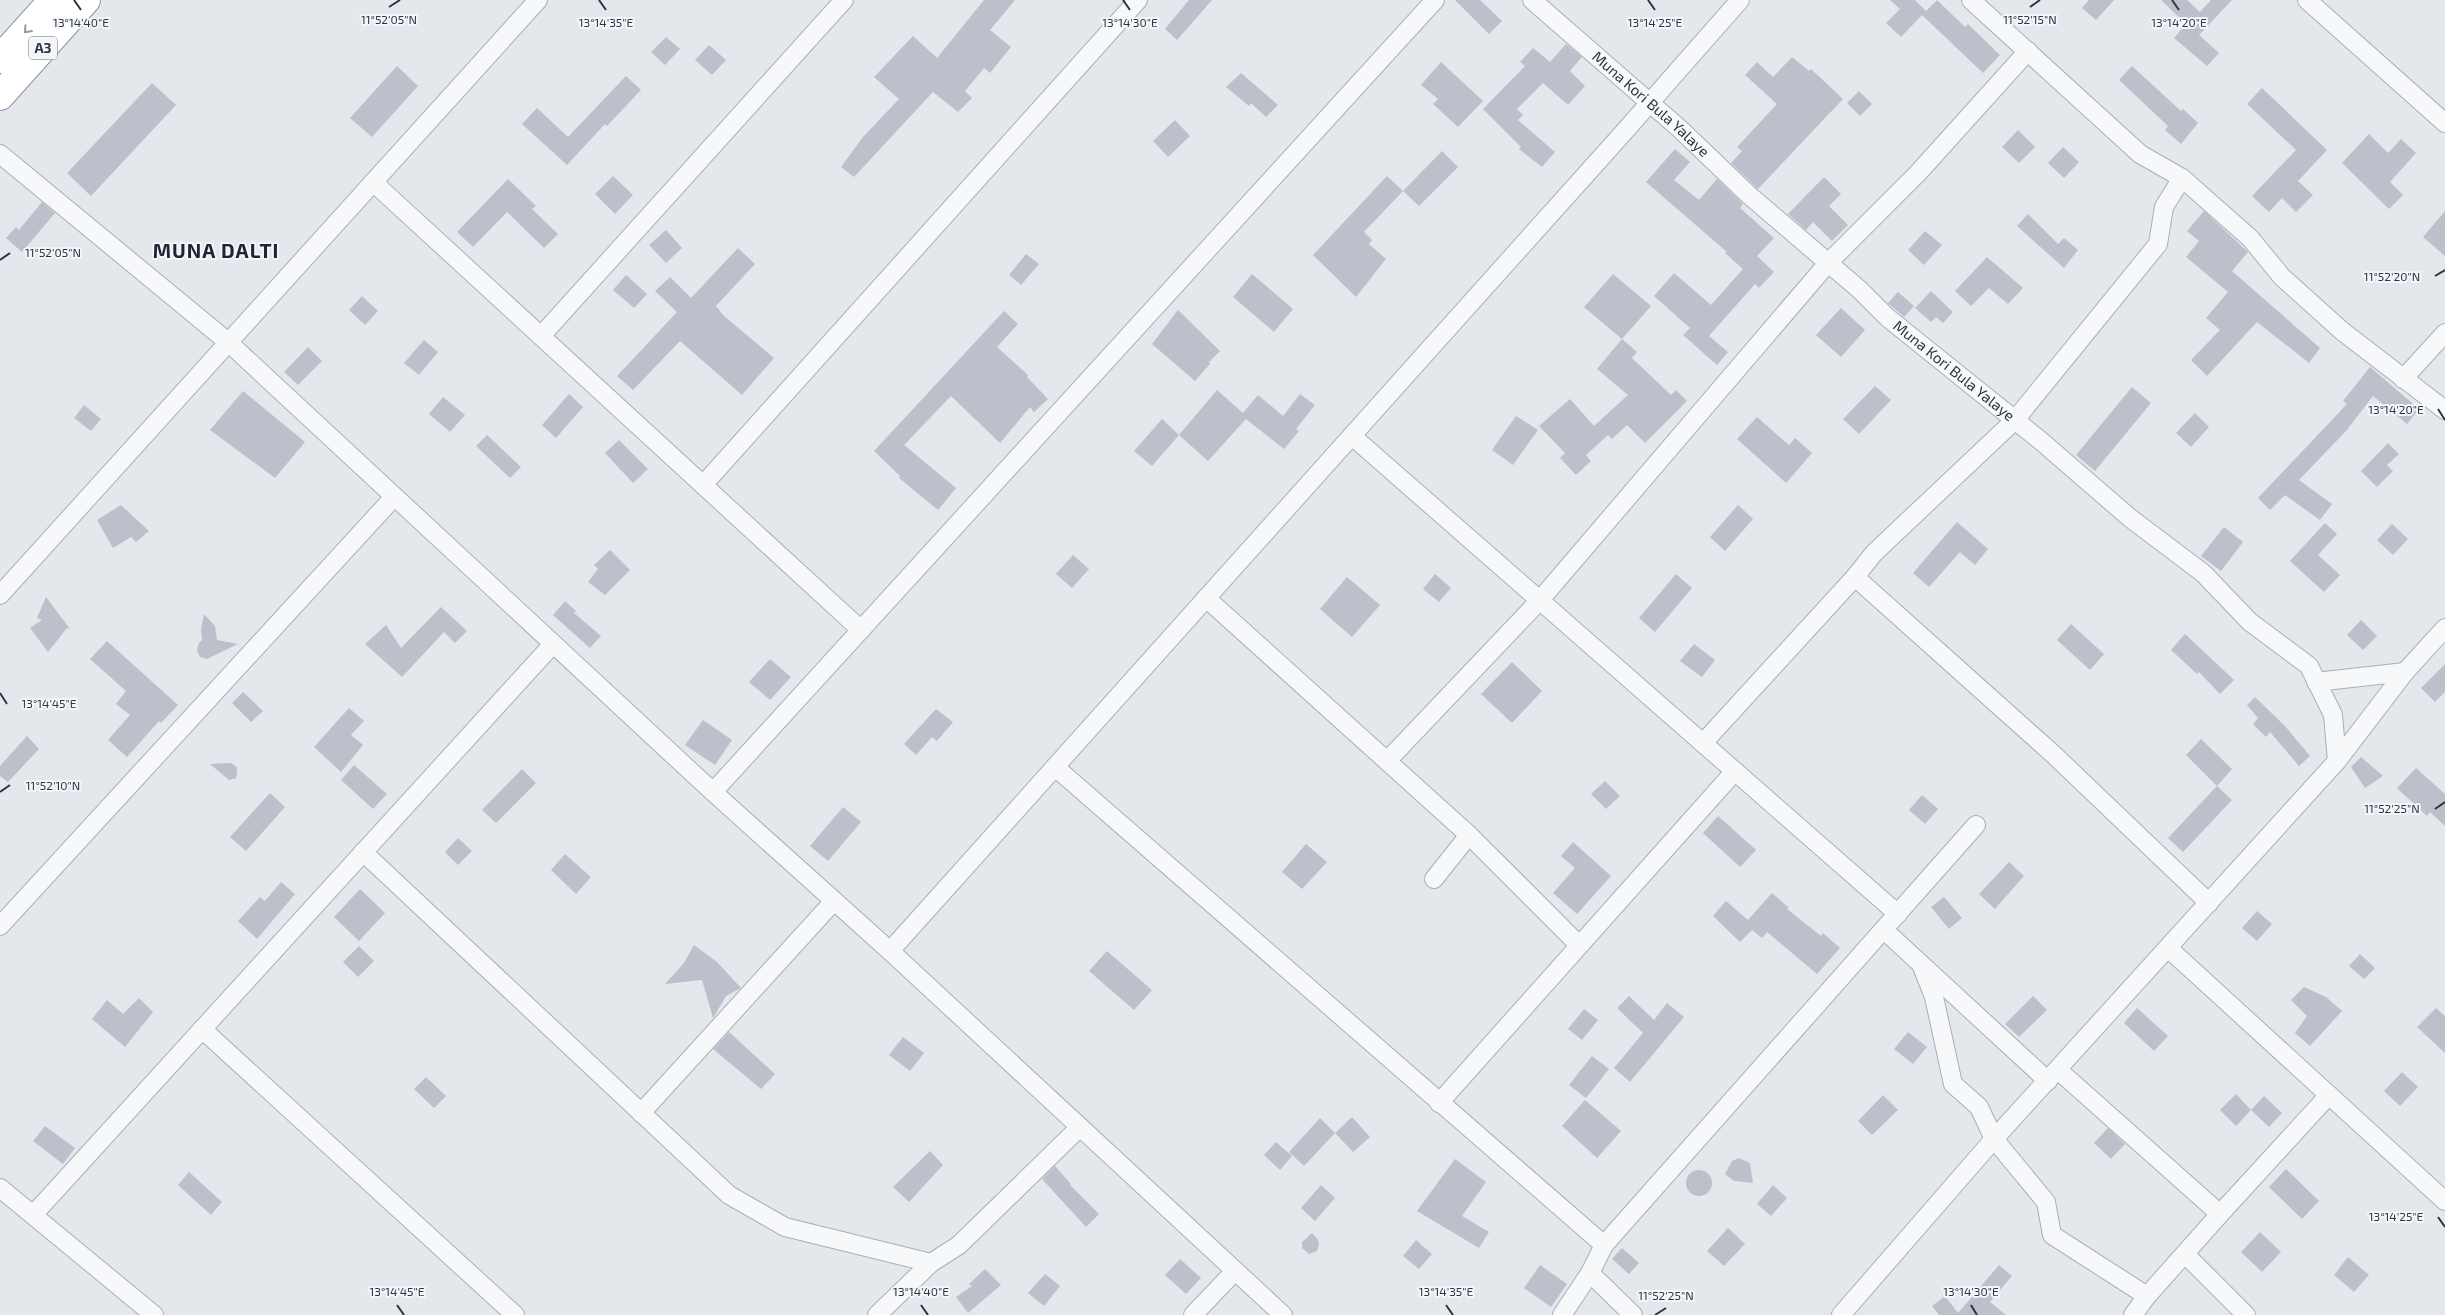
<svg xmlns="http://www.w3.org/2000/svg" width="2445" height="1315" viewBox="0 0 2445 1315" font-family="'Exo 2',sans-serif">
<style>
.building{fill:#bbc0ca}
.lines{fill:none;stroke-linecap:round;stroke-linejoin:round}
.street-casing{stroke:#a9aeb7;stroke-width:20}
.highway-casing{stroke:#8b94a3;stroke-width:30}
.street{stroke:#f7f8fa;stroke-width:18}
.highway{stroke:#fff;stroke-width:28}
.oneway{stroke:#959aa2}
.ticks{fill:none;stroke:#2b3445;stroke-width:2}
.labels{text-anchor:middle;stroke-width:4;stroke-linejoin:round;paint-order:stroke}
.shield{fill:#f4f6f9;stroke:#676e7b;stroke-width:1}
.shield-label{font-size:14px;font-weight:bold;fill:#2b3445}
.street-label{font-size:15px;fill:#2b3445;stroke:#f4f6f9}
.district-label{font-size:20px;font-weight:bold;letter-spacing:1px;fill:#1d2536;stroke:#f4f6f9}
.ticks-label{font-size:12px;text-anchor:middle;fill:#2b3445;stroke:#f4f6f9;stroke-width:4;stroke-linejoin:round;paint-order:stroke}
</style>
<rect width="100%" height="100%" fill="#e4e7ec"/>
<path class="building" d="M 984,0 L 1015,0 L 990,30 L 1011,47 L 990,73 L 984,68 L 965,91 L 972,98 L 958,112 L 933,92 L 854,177 L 841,167 L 863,137 L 899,99 L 874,77 L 913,36 L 937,58 Z
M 1189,0 L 1212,0 L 1177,40 L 1165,29 Z
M 1455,0 L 1480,0 L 1502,21 L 1489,34 Z
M 1890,0 L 1915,0 L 1926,11 L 1937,0 L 1965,27 L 1968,24 L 2000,55 L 1983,73 L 1922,15 L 1901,37 L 1886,23 L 1900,9 Z
M 2089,0 L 2114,0 L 2096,20 L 2082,8 Z
M 2161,0 L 2187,0 L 2200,12 L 2211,0 L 2232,0 L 2199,35 L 2219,53 L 2207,66 L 2174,38 L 2186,24 Z
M 666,37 L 680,49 L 665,65 L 651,52 Z
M 1566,44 L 1582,57 L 1570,71 L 1585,86 L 1568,105 L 1543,83 L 1517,109 L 1523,115 L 1518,120 L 1555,152 L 1542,167 L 1519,149 L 1521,147 L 1483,109 L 1525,66 L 1520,62 L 1533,48 L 1550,62 Z
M 709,45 L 726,60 L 712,75 L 695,60 Z
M 1792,57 L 1809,71 L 1811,69 L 1843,99 L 1758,189 L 1731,163 L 1742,151 L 1737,147 L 1777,104 L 1745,75 L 1757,62 L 1773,77 Z
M 1441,62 L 1483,101 L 1458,127 L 1433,104 L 1438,99 L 1421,85 Z
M 397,66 L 418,86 L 372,137 L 350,118 Z
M 2132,66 L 2181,111 L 2183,109 L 2198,123 L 2181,144 L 2165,130 L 2168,126 L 2119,80 Z
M 1241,73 L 1278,105 L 1266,117 L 1251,103 L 1249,106 L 1226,87 Z
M 626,76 L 641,90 L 607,126 L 605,124 L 567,165 L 522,124 L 537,108 L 568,137 Z
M 152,83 L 176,105 L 91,196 L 67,173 Z
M 2262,88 L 2327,150 L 2298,181 L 2313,195 L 2296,212 L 2282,198 L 2269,212 L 2252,196 L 2296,150 L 2247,104 Z
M 1859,91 L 1872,104 L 1860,116 L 1847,103 Z
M 1175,120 L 1190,136 L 1168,157 L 1153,141 Z
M 2018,130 L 2035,147 L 2019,163 L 2002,147 Z
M 2369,134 L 2388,153 L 2401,139 L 2416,153 L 2390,182 L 2403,195 L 2389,209 L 2342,163 Z
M 2063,147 L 2079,162 L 2064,178 L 2048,163 Z
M 1675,149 L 1690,162 L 1674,180 L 1699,200 L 1717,179 L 1743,204 L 1740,208 L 1774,238 L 1757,256 L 1774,272 L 1759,288 L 1755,284 L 1709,336 L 1728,352 L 1717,365 L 1683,335 L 1690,328 L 1654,296 L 1674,273 L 1711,305 L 1743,269 L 1725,253 L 1727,252 L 1646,182 Z
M 1442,151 L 1458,167 L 1419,206 L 1403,191 Z
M 613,176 L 633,195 L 615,214 L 595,194 Z
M 1387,176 L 1403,191 L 1364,232 L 1372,240 L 1369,244 L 1386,259 L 1356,297 L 1313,255 Z
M 1824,177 L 1841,194 L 1829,206 L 1848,225 L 1832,241 L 1813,222 L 1806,230 L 1788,214 Z
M 508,179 L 536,206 L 532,209 L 558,234 L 544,248 L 507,212 L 473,247 L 457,232 Z
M 42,202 L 55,213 L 22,252 L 6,238 L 16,227 L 19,230 Z
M 2204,211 L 2248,252 L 2232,271 L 2320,348 L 2309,363 L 2257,322 L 2207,376 L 2191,360 L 2220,330 L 2206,318 L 2228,292 L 2186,257 L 2199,241 L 2187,231 Z
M 2445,211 L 2445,256 L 2423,237 Z
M 2028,214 L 2058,244 L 2064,238 L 2078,250 L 2064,268 L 2017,226 Z
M 666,230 L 682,248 L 666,263 L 649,245 Z
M 1925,231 L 1942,245 L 1924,265 L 1908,250 Z
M 738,248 L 755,264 L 716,306 L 724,316 L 774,358 L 742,395 L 680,341 L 633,390 L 617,376 L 677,312 L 655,291 L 670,277 L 691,298 Z
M 1026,254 L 1039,264 L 1021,285 L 1009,275 Z
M 1987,257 L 2023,288 L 2008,304 L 1989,288 L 1971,306 L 1955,291 Z
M 1252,274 L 1293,309 L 1274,332 L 1233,297 Z
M 1613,274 L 1651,306 L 1622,339 L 1584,307 Z
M 626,275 L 647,294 L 634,308 L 613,290 Z
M 1931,291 L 1953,312 L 1943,323 L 1936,317 L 1931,322 L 1915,308 Z
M 1898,292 L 1914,306 L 1904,317 L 1888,303 Z
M 362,296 L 378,311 L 365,325 L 349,310 Z
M 1841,308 L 1865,330 L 1841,357 L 1816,335 Z
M 1178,310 L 1220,351 L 1209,362 L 1210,364 L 1195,381 L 1152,344 Z
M 1004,311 L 1018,324 L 997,347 L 1028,375 L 1027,377 L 1048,399 L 1034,412 L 1030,407 L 1000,443 L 951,396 L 904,445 L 956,488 L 938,510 L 899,478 L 900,476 L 874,451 Z
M 1622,339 L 1637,352 L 1632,358 L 1671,395 L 1676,390 L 1687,401 L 1645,443 L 1627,425 L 1612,439 L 1608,435 L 1586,455 L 1591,461 L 1576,475 L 1560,458 L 1565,453 L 1539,426 L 1570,399 L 1594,426 L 1628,395 L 1597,369 Z
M 424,340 L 438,352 L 419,375 L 404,363 Z
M 308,347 L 322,361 L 298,385 L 284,372 Z
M 2370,367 L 2419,409 L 2407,424 L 2373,396 L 2346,431 L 2299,480 L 2332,504 L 2320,520 L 2285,495 L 2270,510 L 2258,498 L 2347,404 L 2343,401 Z
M 1875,386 L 1891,400 L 1859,434 L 1843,419 Z
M 2132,387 L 2151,403 L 2095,471 L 2076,455 Z
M 1217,390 L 1243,413 L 1258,395 L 1283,416 L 1300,394 L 1315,405 L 1296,429 L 1299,431 L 1284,449 L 1246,419 L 1208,461 L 1179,435 Z
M 243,391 L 305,442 L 275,478 L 210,430 Z
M 569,394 L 583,407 L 556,438 L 542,425 Z
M 443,397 L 465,415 L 450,432 L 429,414 Z
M 84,405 L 101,419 L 91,431 L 74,418 Z
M 2195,413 L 2209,427 L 2191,447 L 2176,433 Z
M 1516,416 L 1538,430 L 1513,465 L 1492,450 Z
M 1757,417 L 1789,445 L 1795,438 L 1812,453 L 1786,483 L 1737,439 Z
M 1162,419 L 1179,435 L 1152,466 L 1134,451 Z
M 487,435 L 521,467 L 510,478 L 476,446 Z
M 619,440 L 648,469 L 633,483 L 605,453 Z
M 2388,443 L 2399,454 L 2387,465 L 2393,471 L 2377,487 L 2361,471 Z
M 121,505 L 149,531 L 136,542 L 131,537 L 113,548 L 97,520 Z
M 1738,505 L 1753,519 L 1725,551 L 1710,537 Z
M 1957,522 L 1988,549 L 1975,565 L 1960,552 L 1929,587 L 1913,573 Z
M 2325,523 L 2337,534 L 2318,555 L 2340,575 L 2324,592 L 2290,561 Z
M 2392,524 L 2408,539 L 2393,555 L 2377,540 Z
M 2224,527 L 2243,542 L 2221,571 L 2201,556 Z
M 610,550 L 630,570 L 605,595 L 588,582 L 598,569 L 594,565 Z
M 1073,555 L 1089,569 L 1072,588 L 1056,574 Z
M 1435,574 L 1451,588 L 1439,602 L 1423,589 Z
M 1676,574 L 1692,588 L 1655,632 L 1639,618 Z
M 1347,577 L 1380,605 L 1352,637 L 1320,609 Z
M 46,597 L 70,629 L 67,628 L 48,652 L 30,628 L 42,620 L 37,618 Z
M 565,601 L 576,611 L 574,613 L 601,636 L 590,648 L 553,615 Z
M 441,607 L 467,631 L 455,643 L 444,632 L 402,677 L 365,644 L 386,625 L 401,648 Z
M 204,614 L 215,626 L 217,640 L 238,644 L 207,659 L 200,657 L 197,650 L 199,643 L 202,640 L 201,629 Z
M 2361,620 L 2377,636 L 2363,650 L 2347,635 Z
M 2071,624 L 2104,654 L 2090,670 L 2057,640 Z
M 2185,634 L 2234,680 L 2220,694 L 2199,672 L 2197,674 L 2171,650 Z
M 107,641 L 178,705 L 161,723 L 159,721 L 127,757 L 108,740 L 130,715 L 116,704 L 126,691 L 90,659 Z
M 1694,644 L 1715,660 L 1702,677 L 1680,661 Z
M 770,659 L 791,677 L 770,700 L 749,682 Z
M 1512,662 L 1542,691 L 1512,723 L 1481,694 Z
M 2445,664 L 2445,692 L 2435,702 L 2421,688 Z
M 243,692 L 263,711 L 251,722 L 232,703 Z
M 2255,697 L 2285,726 L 2310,756 L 2299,766 L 2270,732 L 2266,737 L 2253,724 L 2258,718 L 2247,705 Z
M 349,708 L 364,721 L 351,735 L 363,745 L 341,772 L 314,747 Z
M 936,709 L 953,722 L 937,741 L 932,737 L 916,755 L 904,744 Z
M 703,720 L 732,740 L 715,765 L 685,745 Z
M 27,736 L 39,749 L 8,782 L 0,776 L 0,766 Z
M 2201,739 L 2232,769 L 2217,786 L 2186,755 Z
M 2361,757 L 2383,776 L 2365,788 L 2351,767 Z
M 231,763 L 237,767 L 237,774 L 236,778 L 229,780 L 210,764 Z
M 354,765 L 387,794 L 373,809 L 341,780 Z
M 2416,768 L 2445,794 L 2445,826 L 2430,812 L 2427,816 L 2397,788 Z
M 522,769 L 536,783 L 496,823 L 482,810 Z
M 1605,781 L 1620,796 L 1606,809 L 1591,794 Z
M 2217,786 L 2232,800 L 2183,852 L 2168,838 Z
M 270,793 L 285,807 L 246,851 L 230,837 Z
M 1922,795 L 1938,809 L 1925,824 L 1909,810 Z
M 843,807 L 861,822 L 828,861 L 810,846 Z
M 1718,816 L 1756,850 L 1740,867 L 1703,833 Z
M 458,838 L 472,851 L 458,865 L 445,852 Z
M 1573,842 L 1611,876 L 1577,914 L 1553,893 L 1575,868 L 1561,856 Z
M 1306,844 L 1327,862 L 1302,889 L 1282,872 Z
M 565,854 L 591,877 L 576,894 L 551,870 Z
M 2009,862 L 2024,876 L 1995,909 L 1979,894 Z
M 281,882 L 295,894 L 257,939 L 238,921 L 260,897 L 265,901 Z
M 360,889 L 385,913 L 359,941 L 334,917 Z
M 1772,893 L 1789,908 L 1787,909 L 1821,936 L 1823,933 L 1840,948 L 1817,974 L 1767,932 L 1762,938 L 1752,930 L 1740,942 L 1713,916 L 1726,901 L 1748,920 Z
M 1944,897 L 1962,918 L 1949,929 L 1931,907 Z
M 2257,911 L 2272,924 L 2257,941 L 2242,928 Z
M 694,945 L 717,962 L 741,988 L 726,996 L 713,1018 L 702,980 L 665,984 L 684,963 Z
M 359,946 L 374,961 L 358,977 L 343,962 Z
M 1107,951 L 1152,990 L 1134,1010 L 1089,971 Z
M 2360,954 L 2375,968 L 2364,979 L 2349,966 Z
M 2304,987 L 2326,997 L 2342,1011 L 2310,1046 L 2295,1033 L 2307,1016 L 2291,1000 Z
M 1629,996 L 1654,1020 L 1667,1003 L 1684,1017 L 1630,1082 L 1614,1068 L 1643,1033 L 1617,1008 Z
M 2033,996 L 2047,1010 L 2019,1037 L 2005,1024 Z
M 139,998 L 153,1012 L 125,1047 L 92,1019 L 107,1000 L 123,1014 Z
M 2137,1008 L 2168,1036 L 2154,1051 L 2124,1023 Z
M 2436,1008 L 2445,1016 L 2445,1053 L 2417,1027 Z
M 1584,1009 L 1598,1020 L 1582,1040 L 1568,1029 Z
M 729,1032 L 775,1074 L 761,1089 L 713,1049 Z
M 1908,1032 L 1927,1047 L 1913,1064 L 1894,1049 Z
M 903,1037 L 924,1053 L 910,1071 L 889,1055 Z
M 1592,1056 L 1609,1069 L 1586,1098 L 1569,1085 Z
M 2402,1072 L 2418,1087 L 2400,1106 L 2384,1091 Z
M 426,1077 L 446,1096 L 434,1108 L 414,1089 Z
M 2236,1094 L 2251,1110 L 2236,1126 L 2220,1110 Z
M 1883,1095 L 1898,1110 L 1872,1135 L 1858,1121 Z
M 2264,1096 L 2282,1113 L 2269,1127 L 2251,1110 Z
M 1585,1100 L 1621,1131 L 1597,1158 L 1562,1126 Z
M 1352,1117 L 1370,1137 L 1353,1152 L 1335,1133 Z
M 1320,1118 L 1335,1133 L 1304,1166 L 1289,1152 Z
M 45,1126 L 75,1148 L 63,1164 L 33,1141 Z
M 2108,1128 L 2125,1144 L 2111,1159 L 2094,1143 Z
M 1276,1142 L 1292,1156 L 1280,1170 L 1264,1155 Z
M 930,1151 L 943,1165 L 909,1202 L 893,1187 Z
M 1739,1158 L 1750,1163 L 1753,1183 L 1734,1181 L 1725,1174 L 1732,1161 Z
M 1455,1159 L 1486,1182 L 1462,1216 L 1489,1232 L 1479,1248 L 1417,1211 Z
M 1055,1166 L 1071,1184 L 1070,1185 L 1099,1214 L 1086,1227 L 1042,1179 Z
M 2286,1169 L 2319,1201 L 2302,1219 L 2269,1187 Z
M1686 1183a13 13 0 1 1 26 0a13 13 0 1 1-26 0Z
M 189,1172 L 222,1202 L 211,1215 L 178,1185 Z
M 1321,1185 L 1335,1198 L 1315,1221 L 1301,1208 Z
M 1773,1185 L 1787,1198 L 1771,1216 L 1757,1204 Z
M 1728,1228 L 1745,1244 L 1724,1266 L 1707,1251 Z
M 2260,1232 L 2281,1252 L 2262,1272 L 2241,1252 Z
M 1312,1233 L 1318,1240 L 1319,1245 L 1317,1251 L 1309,1254 L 1302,1248 L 1302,1242 Z
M 1416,1240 L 1432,1254 L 1419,1269 L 1403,1256 Z
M 1622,1248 L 1639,1263 L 1629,1274 L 1612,1259 Z
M 2348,1257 L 2369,1275 L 2354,1292 L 2334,1275 Z
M 1180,1259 L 1201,1278 L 1186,1294 L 1165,1275 Z
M 1540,1265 L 1567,1284 L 1551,1307 L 1524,1288 Z
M 1999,1265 L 2012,1276 L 1990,1302 L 2006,1315 L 1939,1315 L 1932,1306 L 1945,1296 L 1958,1313 Z
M 985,1269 L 1001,1285 L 968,1313 L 956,1297 L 972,1286 L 969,1284 Z
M 1045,1274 L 1060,1286 L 1044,1306 L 1028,1293 Z"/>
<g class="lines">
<defs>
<g id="street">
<path id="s1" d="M 1532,0 L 1680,129 L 1750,196 L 1860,290 L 1888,318 L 2041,441 L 2130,518 L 2203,573 L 2250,622 L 2309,666 L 2333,715 L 2337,761"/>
<path d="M 1971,0 L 2140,154 L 2182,178 L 2250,238 L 2282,277 L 2342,331 L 2445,410"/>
<path d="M 2307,0 L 2445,123"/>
<path d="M 0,154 L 228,342 L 713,792 L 890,951 L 1283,1315"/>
<path d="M 373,182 L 861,630"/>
<path d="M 541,336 L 844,0"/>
<path d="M 2403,379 L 2445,333"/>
<path d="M 1352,436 L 1898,914"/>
<path d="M 703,485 L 1138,0"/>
<path d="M 1855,577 L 2053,754 L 2209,903"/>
<path d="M 0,595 L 538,0"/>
<path d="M 1206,598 L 1469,835 L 1579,945"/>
<path d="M 2316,682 L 2405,672"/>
<path d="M 1703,743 L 1855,577 L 1874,553 L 2015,420 L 2158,244 L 2164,207 L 2182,178"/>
<path d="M 1387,761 L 1540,600 L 1828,263 L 1918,173 L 2028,51"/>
<path d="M 1055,767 L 1604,1245"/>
<path d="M 713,792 L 1435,0"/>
<path d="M 363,852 L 729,1195 L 785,1227 L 931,1263"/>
<path d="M 1434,879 L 1469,835"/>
<path d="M 0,926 L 394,497"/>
<path d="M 1884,930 L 2048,1081"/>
<path d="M 2168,948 L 2445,1201"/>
<path d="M 890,951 L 1624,132 L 1740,0"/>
<path d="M 1921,964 L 1934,997 L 1953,1084 L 1979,1107 L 1994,1139 L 2046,1202 L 2052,1235 L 2147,1296"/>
<path d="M 202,1029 L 515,1315"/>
<path d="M 2058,1070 L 2220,1214"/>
<path d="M 1439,1103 L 1735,771"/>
<path d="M 641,1113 L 834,901"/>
<path d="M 0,1188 L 154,1315"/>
<path d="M 33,1215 L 553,644"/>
<path d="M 2185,1254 L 2246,1315"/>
<path d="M 1590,1273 L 1633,1315"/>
<path d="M 877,1315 L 931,1263 L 959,1245 L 1080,1127"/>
<path d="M 1193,1315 L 1235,1271"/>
<path d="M 1562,1315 L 1590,1273 L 1604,1245 L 1976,825"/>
<path d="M 1841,1315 L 1994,1139 L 2337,761 L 2405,672 L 2445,628"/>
<path d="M 2133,1315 L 2147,1296 L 2220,1214 L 2329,1095"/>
</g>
<path id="highway" d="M 0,59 L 53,0
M 0,96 L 86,0"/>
</defs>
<use href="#street" class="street-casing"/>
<use href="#highway" class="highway-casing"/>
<use href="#street" class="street"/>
<use href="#highway" class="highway"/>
</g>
<defs><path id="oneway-chevron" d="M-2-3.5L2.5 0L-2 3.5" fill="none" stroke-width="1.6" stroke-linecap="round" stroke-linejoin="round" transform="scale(1.25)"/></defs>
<use class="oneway" href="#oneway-chevron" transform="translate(27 30) rotate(132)"/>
<path class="ticks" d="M 74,0 L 81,10M 599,0 L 606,10M 1123,0 L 1130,10M 1648,0 L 1655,10M 2172,0 L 2179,10M 389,7 L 400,0M 2030,7 L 2040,0M 0,260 L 10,253M 2435,276 L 2445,270M 2438,409 L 2445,420M 0,693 L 7,704M 0,792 L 10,785M 2435,809 L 2445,802M 2438,1217 L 2445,1227M 397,1305 L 404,1315M 921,1305 L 928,1315M 1446,1305 L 1453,1315M 1971,1305 L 1977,1315M 1655,1315 L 1666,1308"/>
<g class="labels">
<rect class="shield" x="29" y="36.5" width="28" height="23" rx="4"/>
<g class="shield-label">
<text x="43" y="53">A3</text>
</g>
<g class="street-label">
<text dy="5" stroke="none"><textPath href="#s1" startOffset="158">Muna Kori Bula Yalaye</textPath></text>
<text dy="5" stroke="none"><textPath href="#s1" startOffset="562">Muna Kori Bula Yalaye</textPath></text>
</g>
<g class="district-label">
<text x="216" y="258">MUNA DALTI</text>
</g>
</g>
<g class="ticks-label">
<text x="389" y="24">11°52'05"N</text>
<text x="2030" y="24">11°52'15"N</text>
<text x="81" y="27">13°14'40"E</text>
<text x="606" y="27">13°14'35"E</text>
<text x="1130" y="27">13°14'30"E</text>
<text x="1655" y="27">13°14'25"E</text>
<text x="2179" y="27">13°14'20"E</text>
<text x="53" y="257">11°52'05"N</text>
<text x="2392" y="281">11°52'20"N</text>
<text x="2396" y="414">13°14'20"E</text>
<text x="49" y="708">13°14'45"E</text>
<text x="53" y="790">11°52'10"N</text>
<text x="2392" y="813">11°52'25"N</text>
<text x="2396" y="1221">13°14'25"E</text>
<text x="397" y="1296">13°14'45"E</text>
<text x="921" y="1296">13°14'40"E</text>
<text x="1446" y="1296">13°14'35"E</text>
<text x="1971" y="1296">13°14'30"E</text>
<text x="1666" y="1300">11°52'25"N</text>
</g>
</svg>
